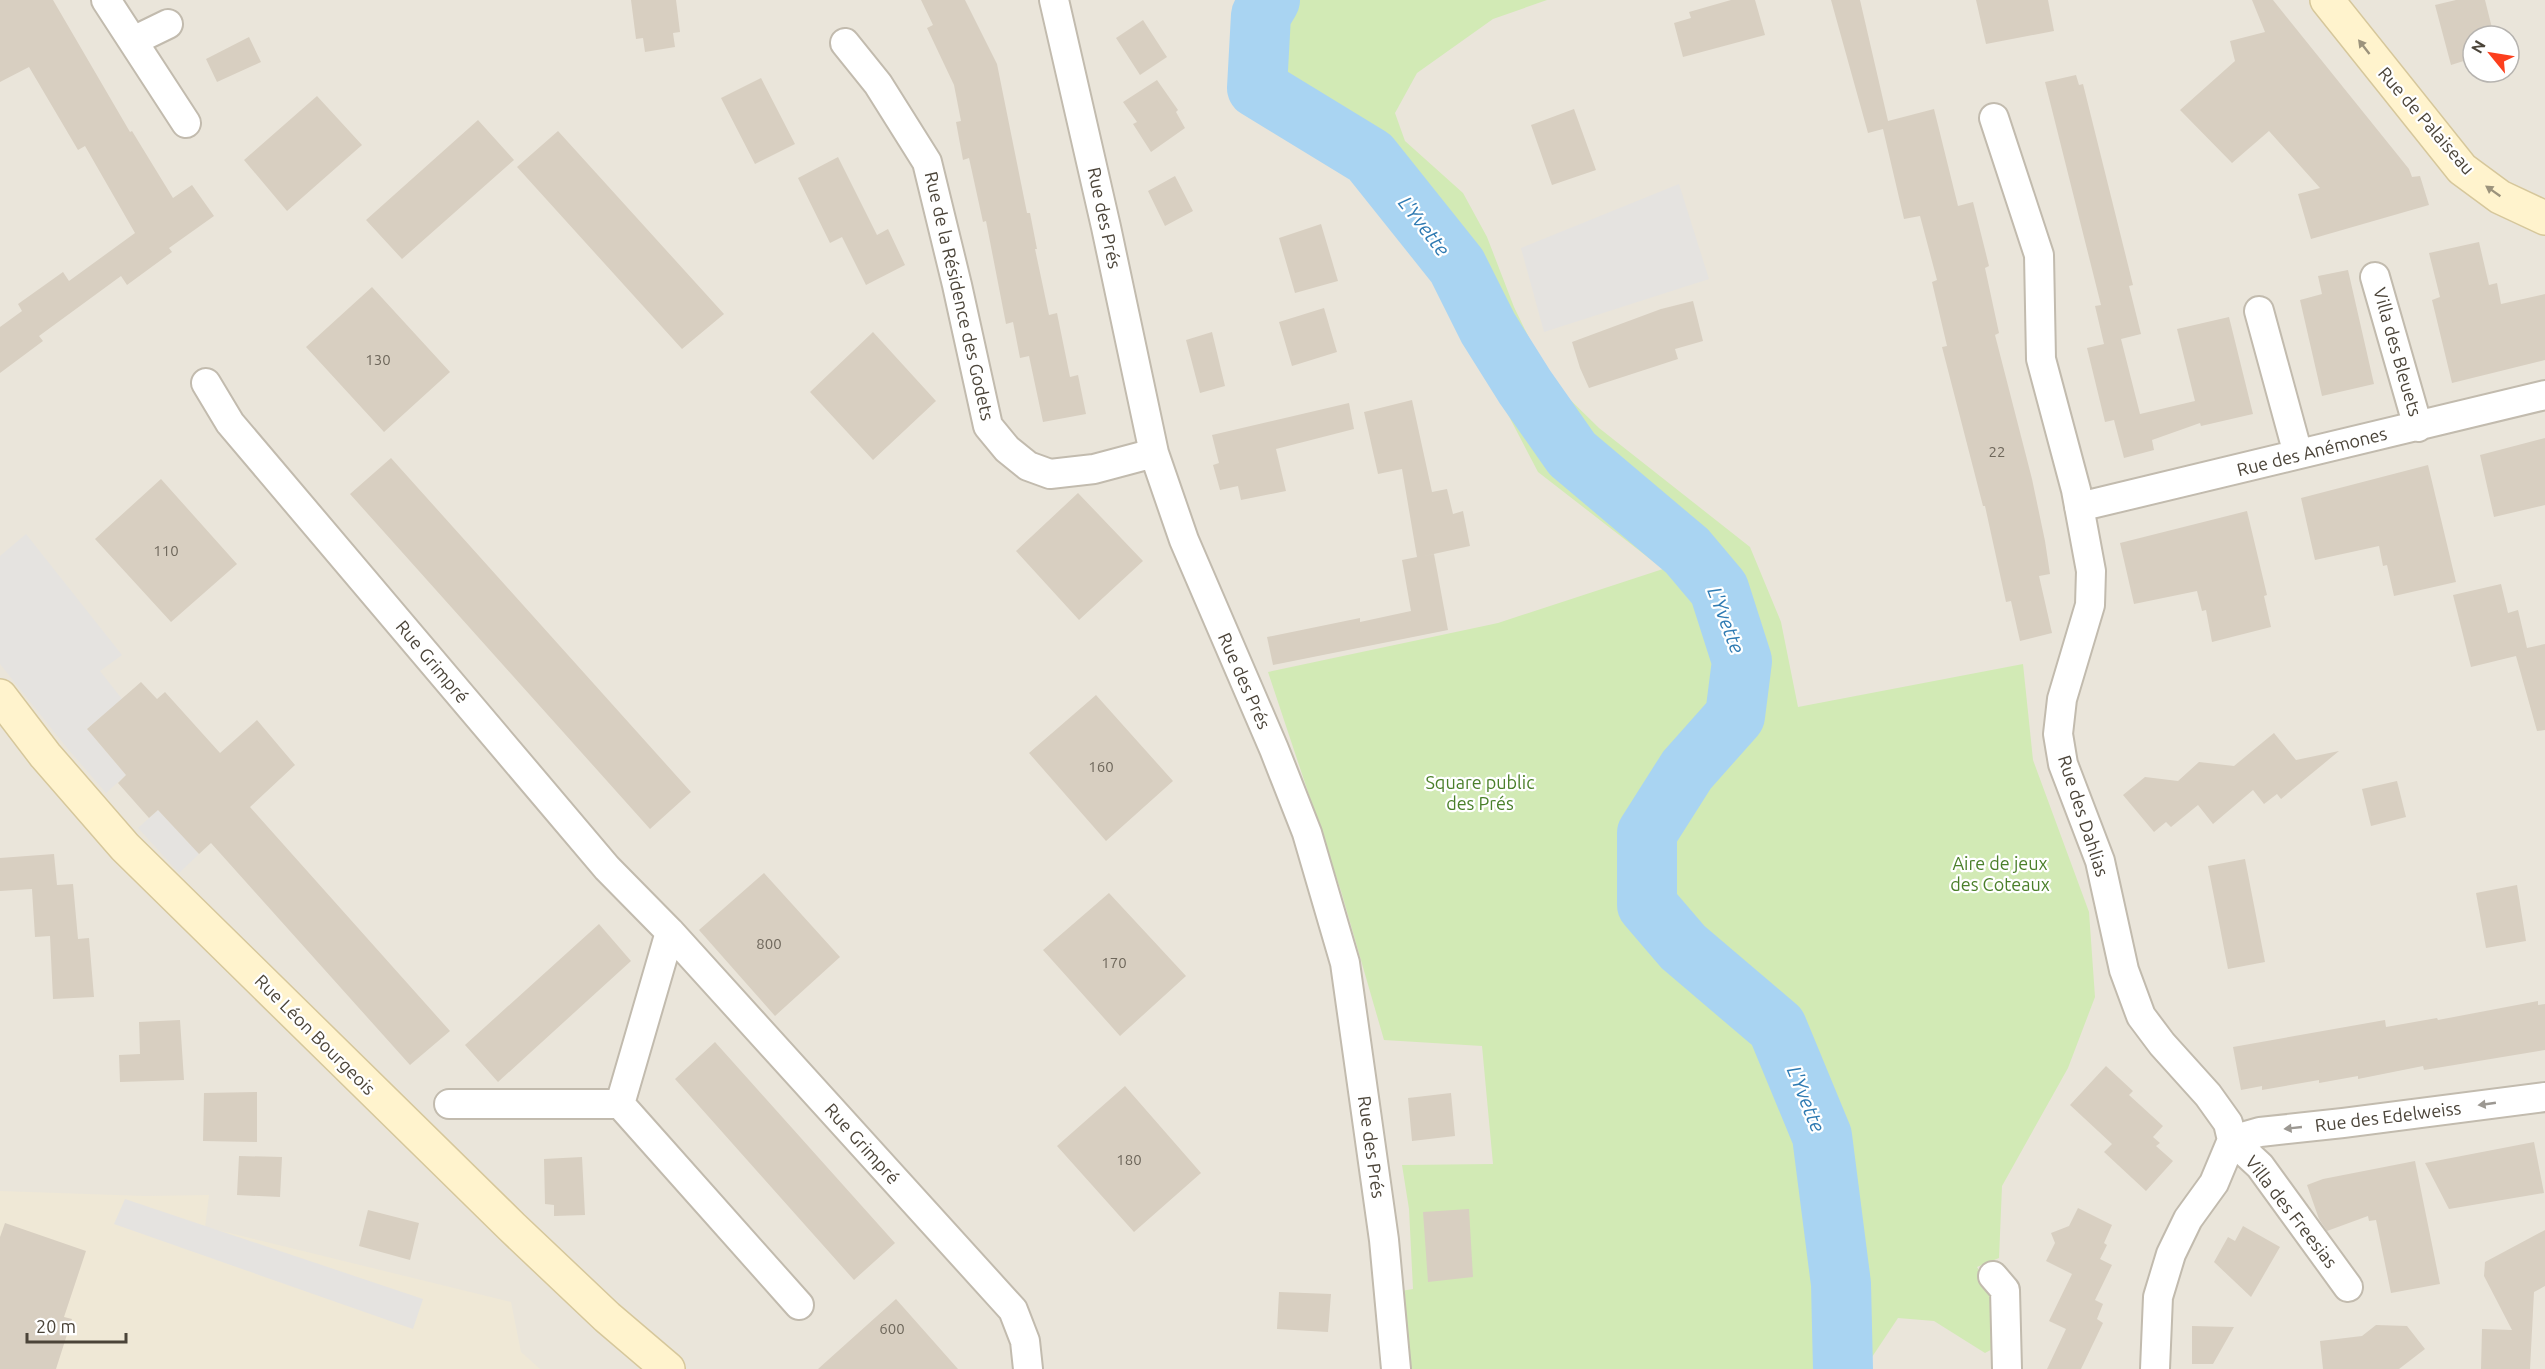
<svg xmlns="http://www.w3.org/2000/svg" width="2545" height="1369" viewBox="0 0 2545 1369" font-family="Ubuntu,sans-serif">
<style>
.residential{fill:#eae5da;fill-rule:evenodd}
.education{fill:#efe8d6}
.green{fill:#d2eab5}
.parking{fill:#e5e3e0}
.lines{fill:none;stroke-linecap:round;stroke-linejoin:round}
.river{stroke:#a9d4f2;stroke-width:60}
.building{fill:#d8cfc1}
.street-casing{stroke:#c2bbae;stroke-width:32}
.secondary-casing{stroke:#d6c79b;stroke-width:36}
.street{stroke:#fff;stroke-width:28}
.secondary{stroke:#fff3cd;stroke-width:33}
.oneway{fill:#9c937c}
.oneway2{fill:#9c9892}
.labels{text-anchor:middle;stroke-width:4.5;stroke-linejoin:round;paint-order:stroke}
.number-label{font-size:15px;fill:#6e675b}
.street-label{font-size:18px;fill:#4b4439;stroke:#fff}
.park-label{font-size:18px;fill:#4a7f2a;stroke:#fff}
.water-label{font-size:20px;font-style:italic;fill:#2e7ab2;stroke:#fff}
</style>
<rect width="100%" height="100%" fill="#f6f3ec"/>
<path class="residential" d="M 0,0 L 2545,0 L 2545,1369 L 0,1369 ZM 2473,36 L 2509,36 L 2509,72 L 2473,72 Z"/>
<path class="education" d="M 0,1191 L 145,1196 L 209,1195 L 205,1227 L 511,1302 L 521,1352 L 540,1369 L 0,1369 Z"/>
<path class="green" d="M 1247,0 L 1547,0 L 1493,19 L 1417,73 L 1395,113 L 1405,141 L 1463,193 L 1487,237 L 1514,307 L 1549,379 L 1599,428 L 1750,547 L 1781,622 L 1798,707 L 2023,664 L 2033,760 L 2089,912 L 2095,997 L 2068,1068 L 2002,1186 L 1999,1258 L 1977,1267 L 2000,1300 L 1998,1346 L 1985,1353 L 1934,1321 L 1898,1318 L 1864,1369 L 1402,1369 L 1401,1291 L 1413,1289 L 1409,1209 L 1402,1165 L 1493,1164 L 1482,1046 L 1384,1040 L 1341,891 L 1268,672 L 1498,623 L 1663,569 L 1538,472 L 1468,338 L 1437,255 L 1364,180 L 1313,140 L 1248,97 L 1238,54 Z"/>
<path class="parking" d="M 1679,184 L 1709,279 L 1544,332 L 1521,248 Z
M 26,534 L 122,655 L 100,671 L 122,699 L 87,729 L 126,775 L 106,793 L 67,748 L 0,664 L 0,556 Z
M 158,810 L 199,854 L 179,873 L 138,828 Z
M 125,1199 L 423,1299 L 413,1329 L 114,1224 Z"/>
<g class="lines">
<path class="river" d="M 1270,0 L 1261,15 L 1257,88 L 1370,157 L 1457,266 L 1488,328 L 1525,387 L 1572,454 L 1687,551 L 1719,589 L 1742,661 L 1735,716 L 1687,770 L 1647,833 L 1647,905 L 1683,947 L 1777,1027 L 1822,1136 L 1841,1284 L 1843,1369"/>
</g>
<path class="building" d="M 0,0 L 53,0 L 130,132 L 132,131 L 173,198 L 192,185 L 214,216 L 169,248 L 172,252 L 127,285 L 121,276 L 39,336 L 43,341 L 0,373 L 0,327 L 22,311 L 18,304 L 63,272 L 69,281 L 135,233 L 85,146 L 78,150 L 29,67 L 0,82 Z
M 631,0 L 676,0 L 680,32 L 673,33 L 675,47 L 645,52 L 643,38 L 636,39 Z
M 921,0 L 965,0 L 997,64 L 1027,213 L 1030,213 L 1037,249 L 1035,249 L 1049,315 L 1057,313 L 1070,377 L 1078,375 L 1086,414 L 1043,422 L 1029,356 L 1020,358 L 1013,322 L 1006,324 L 986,221 L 983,222 L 969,158 L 963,160 L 956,122 L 961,121 L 954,85 L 927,28 L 933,25 Z
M 1731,0 L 1755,0 L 1765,35 L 1683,57 L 1674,23 L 1691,18 L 1689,12 Z
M 1831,0 L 1860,0 L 1888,121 L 1934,109 L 1958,206 L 1973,202 L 1989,266 L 1985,268 L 1999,333 L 1995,335 L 2032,479 L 2045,541 L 2050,574 L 2039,576 L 2052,633 L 2020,641 L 2011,601 L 2006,602 L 1985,506 L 1983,506 L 1942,347 L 1947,346 L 1932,282 L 1937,280 L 1920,216 L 1904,219 L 1883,129 L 1868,133 Z
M 1976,0 L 2048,0 L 2054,31 L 1986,44 Z
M 2252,0 L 2273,0 L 2409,169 L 2412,177 L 2420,176 L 2429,205 L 2311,239 L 2298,194 L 2320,188 L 2269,131 L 2232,163 L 2180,110 L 2235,61 L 2230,41 L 2265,32 Z
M 2456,0 L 2485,0 L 2494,36 L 2473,36 L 2473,58 L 2451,65 L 2435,5 Z
M 1143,20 L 1167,57 L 1140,75 L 1116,38 Z
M 249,37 L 261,62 L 217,82 L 206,59 Z
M 2076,75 L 2079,85 L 2083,84 L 2133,285 L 2129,286 L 2141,334 L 2121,339 L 2140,414 L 2195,401 L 2177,329 L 2229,317 L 2253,414 L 2201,426 L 2200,423 L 2152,440 L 2154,450 L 2124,458 L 2114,420 L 2105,422 L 2087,348 L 2104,344 L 2095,306 L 2101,305 L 2045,82 Z
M 761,78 L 795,144 L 755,164 L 721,98 Z
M 1157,80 L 1178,110 L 1176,112 L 1185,128 L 1151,152 L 1133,124 L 1137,122 L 1123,102 Z
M 317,96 L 362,145 L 287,211 L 244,160 Z
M 1574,109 L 1596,170 L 1552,185 L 1531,125 Z
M 478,120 L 514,160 L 402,259 L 366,220 Z
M 558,131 L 724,314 L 682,349 L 517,167 Z
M 838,157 L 877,235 L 888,229 L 905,265 L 866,285 L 842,237 L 830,243 L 798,178 Z
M 1175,176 L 1193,211 L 1165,226 L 1148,191 Z
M 1321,224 L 1338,281 L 1295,293 L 1279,238 Z
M 2479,242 L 2489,285 L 2497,283 L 2501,304 L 2545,294 L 2545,360 L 2452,383 L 2432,300 L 2440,297 L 2429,253 Z
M 2348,270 L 2374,384 L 2322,396 L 2300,300 L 2322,294 L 2318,276 Z
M 372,287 L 450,372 L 384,432 L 306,347 Z
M 1693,301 L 1703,341 L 1675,349 L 1678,359 L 1589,388 L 1580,368 L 1572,342 L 1661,309 Z
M 1324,308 L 1337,352 L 1292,366 L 1279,322 Z
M 873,332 L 936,401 L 873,460 L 810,392 Z
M 1212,332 L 1225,386 L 1200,393 L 1186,340 Z
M 1412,400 L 1432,492 L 1447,489 L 1453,514 L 1463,511 L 1470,546 L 1420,557 L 1434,554 L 1448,630 L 1273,665 L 1267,637 L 1360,618 L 1360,622 L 1411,611 L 1402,560 L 1417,557 L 1402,469 L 1378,474 L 1364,412 Z
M 1349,403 L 1354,429 L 1276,449 L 1286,491 L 1241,500 L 1238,486 L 1220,490 L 1213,465 L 1219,463 L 1212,435 Z
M 2545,438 L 2545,505 L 2494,517 L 2480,455 Z
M 391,458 L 691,792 L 650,829 L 350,494 Z
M 2428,465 L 2456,582 L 2394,596 L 2387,565 L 2383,566 L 2379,546 L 2315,560 L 2301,498 Z
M 161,479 L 237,564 L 171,622 L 95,539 Z
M 1078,493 L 1143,561 L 1079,620 L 1016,551 Z
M 2247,511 L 2267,595 L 2264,596 L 2271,627 L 2212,642 L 2206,610 L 2202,611 L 2197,591 L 2134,604 L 2120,543 Z
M 2501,584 L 2508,613 L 2518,610 L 2527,648 L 2545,644 L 2545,730 L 2537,731 L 2516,656 L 2471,667 L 2453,595 Z
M 141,682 L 157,699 L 165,692 L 220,753 L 257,720 L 295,765 L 250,807 L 450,1031 L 410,1065 L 211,843 L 199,854 L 158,810 L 149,818 L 118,783 L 126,775 L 87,729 Z
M 1096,695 L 1173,781 L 1106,841 L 1029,753 Z
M 2274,733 L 2296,760 L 2339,751 L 2281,799 L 2277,794 L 2264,804 L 2253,790 L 2213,824 L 2198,805 L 2171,827 L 2166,822 L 2154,832 L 2123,795 L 2145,777 L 2178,781 L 2199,762 L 2234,766 Z
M 2397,781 L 2406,817 L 2371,826 L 2362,789 Z
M 54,854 L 57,885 L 73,884 L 78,939 L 89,938 L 94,997 L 53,999 L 50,936 L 35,937 L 32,889 L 0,891 L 0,858 Z
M 2245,859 L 2265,962 L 2228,969 L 2208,866 Z
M 764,873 L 840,957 L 775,1016 L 699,930 Z
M 2517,885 L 2526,941 L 2486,948 L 2476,893 Z
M 1109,893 L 1186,976 L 1120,1036 L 1043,950 Z
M 599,924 L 631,961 L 498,1082 L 465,1045 Z
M 2538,1001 L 2538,1005 L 2545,1004 L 2545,1050 L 2424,1070 L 2423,1066 L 2358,1079 L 2358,1076 L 2319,1083 L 2319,1080 L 2262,1090 L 2262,1086 L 2241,1090 L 2233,1047 L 2385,1020 L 2386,1027 L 2437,1018 L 2438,1020 Z
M 180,1020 L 184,1080 L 120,1082 L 119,1055 L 140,1054 L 139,1022 Z
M 715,1042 L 895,1243 L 854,1280 L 675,1079 Z
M 2106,1066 L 2133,1091 L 2129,1095 L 2163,1126 L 2153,1137 L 2160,1143 L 2156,1146 L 2173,1161 L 2146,1191 L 2104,1152 L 2112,1144 L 2070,1105 Z
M 1125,1086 L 1201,1173 L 1134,1232 L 1057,1146 Z
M 257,1092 L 257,1142 L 203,1141 L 204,1093 Z
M 1451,1093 L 1455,1136 L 1412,1141 L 1408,1098 Z
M 2534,1142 L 2544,1193 L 2449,1209 L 2425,1163 Z
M 239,1156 L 282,1157 L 280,1197 L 237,1195 Z
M 582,1157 L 585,1215 L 554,1216 L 554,1205 L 545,1204 L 544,1159 Z
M 2415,1161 L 2440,1284 L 2391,1293 L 2376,1220 L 2369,1221 L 2368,1216 L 2327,1231 L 2319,1219 L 2307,1185 L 2323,1179 Z
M 2078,1208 L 2112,1225 L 2104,1243 L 2107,1245 L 2100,1259 L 2112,1265 L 2095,1300 L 2103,1304 L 2097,1319 L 2103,1323 L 2081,1369 L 2047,1369 L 2066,1329 L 2049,1321 L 2072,1274 L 2046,1261 L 2055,1243 L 2051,1233 L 2069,1226 Z
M 1469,1209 L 1473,1277 L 1428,1282 L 1423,1212 Z
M 368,1210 L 419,1223 L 410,1260 L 359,1246 Z
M 5,1223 L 86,1251 L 64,1317 L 72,1319 L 56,1369 L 0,1369 L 0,1237 Z
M 2243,1226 L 2280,1247 L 2251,1297 L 2214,1262 L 2228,1237 L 2235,1241 Z
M 2545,1230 L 2545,1286 L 2534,1292 L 2530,1369 L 2481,1369 L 2482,1329 L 2512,1330 L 2484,1276 L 2485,1262 Z
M 1279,1292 L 1331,1294 L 1328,1332 L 1277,1329 Z
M 896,1299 L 958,1369 L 818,1369 Z
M 2376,1325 L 2407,1326 L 2425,1349 L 2399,1369 L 2323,1369 L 2320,1341 L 2362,1336 Z
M 2192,1326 L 2234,1327 L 2213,1364 L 2192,1364 Z"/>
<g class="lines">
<defs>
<path id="street" d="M 106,0 L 186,123
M 1054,0 L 1106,227 L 1154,453 L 1184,540 L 1274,749 L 1307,833 L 1345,963 L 1384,1240 L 1396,1369
M 133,41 L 168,24
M 845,43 L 878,84 L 927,162 L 957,285 L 988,426 L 1007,449 L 1028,466 L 1050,474 L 1094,469 L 1154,453
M 1994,118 L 2039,255 L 2041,359 L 2076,490 L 2091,571 L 2090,605 L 2062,699 L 2058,734 L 2063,764 L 2100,861 L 2124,970 L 2141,1016 L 2162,1044 L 2208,1095 L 2228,1123 L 2232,1140 L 2214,1183 L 2188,1219 L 2171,1254 L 2158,1297 L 2155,1369
M 2375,277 L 2418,427
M 2259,311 L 2298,454
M 206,383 L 230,423 L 607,868 L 670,932 L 1013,1310 L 1025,1341 L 1028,1369
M 2079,507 L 2545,395
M 449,1104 L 620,1104 L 799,1305
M 620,1104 L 670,932
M 2232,1140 L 2260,1132 L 2343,1123 L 2545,1097
M 2232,1140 L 2260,1166 L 2348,1287
M 1993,1276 L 2005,1290 L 2007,1369"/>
<path id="secondary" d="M 2327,0 L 2462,169 L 2500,197 L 2545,218
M 0,696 L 45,755 L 125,847 L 512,1227 L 607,1317 L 668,1369"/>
</defs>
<use href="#street" class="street-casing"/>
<use href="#secondary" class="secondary-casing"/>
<use href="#street" class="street"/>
<use href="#secondary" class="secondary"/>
</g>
<defs><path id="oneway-solid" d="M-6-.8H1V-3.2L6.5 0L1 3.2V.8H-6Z" transform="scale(1.5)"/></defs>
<g class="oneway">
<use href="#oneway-solid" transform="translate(2364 47) rotate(-128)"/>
<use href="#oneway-solid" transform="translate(2493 191) rotate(-145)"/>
</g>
<g class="oneway2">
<use href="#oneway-solid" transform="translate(2487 1104) rotate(172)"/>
<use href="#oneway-solid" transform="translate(2293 1128) rotate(174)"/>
</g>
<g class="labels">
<g class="number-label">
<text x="378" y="365">130</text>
<text x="1997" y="457">22</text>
<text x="166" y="556">110</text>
<text x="1101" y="772">160</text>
<text x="769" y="949">800</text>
<text x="1114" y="968">170</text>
<text x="1129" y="1165">180</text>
<text x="892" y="1334">600</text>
</g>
<g class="street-label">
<text transform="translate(2426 121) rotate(49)" y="6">Rue de Palaiseau</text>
<text transform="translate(1104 218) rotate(78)" y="6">Rue des Prés</text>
<text transform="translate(959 296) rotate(77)" y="6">Rue de la Résidence des Godets</text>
<text transform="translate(2397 352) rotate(74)" y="6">Villa des Bleuets</text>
<text transform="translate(2312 452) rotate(-14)" y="6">Rue des Anémones</text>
<text transform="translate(432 662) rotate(50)" y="6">Rue Grimpré</text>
<text transform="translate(1244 681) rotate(66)" y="6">Rue des Prés</text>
<text transform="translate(2083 816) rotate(72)" y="6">Rue des Dahlias</text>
<text transform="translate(315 1035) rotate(45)" y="6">Rue Léon Bourgeois</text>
<text transform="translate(2388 1117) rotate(-7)" y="6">Rue des Edelweiss</text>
<text transform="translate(862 1144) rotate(48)" y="6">Rue Grimpré</text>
<text transform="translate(1371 1147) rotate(82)" y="6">Rue des Prés</text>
<text transform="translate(2291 1212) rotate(52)" y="6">Villa des Freesias</text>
</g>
<g class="park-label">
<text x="1480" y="789">Square public<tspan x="1480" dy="21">des Prés</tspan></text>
<text x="2000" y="870">Aire de jeux<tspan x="2000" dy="21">des Coteaux</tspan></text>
</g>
<g class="water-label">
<text transform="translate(1424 226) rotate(52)" y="7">L'Yvette</text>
<text transform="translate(1726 620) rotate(69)" y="7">L'Yvette</text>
<text transform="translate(1806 1099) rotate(68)" y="7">L'Yvette</text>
</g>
</g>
<g transform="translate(2491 54) rotate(300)"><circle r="28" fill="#ffffff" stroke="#b7b4b0" stroke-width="1.5"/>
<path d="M0-4.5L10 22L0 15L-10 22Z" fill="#fc3f1d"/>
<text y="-9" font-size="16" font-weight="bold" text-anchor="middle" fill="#4b4439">N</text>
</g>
<path d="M27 1333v9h99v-9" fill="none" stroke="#4b4439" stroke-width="3"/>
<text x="36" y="1333" font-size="18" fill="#4b4439" stroke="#ffffff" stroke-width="4.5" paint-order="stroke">20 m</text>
</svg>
